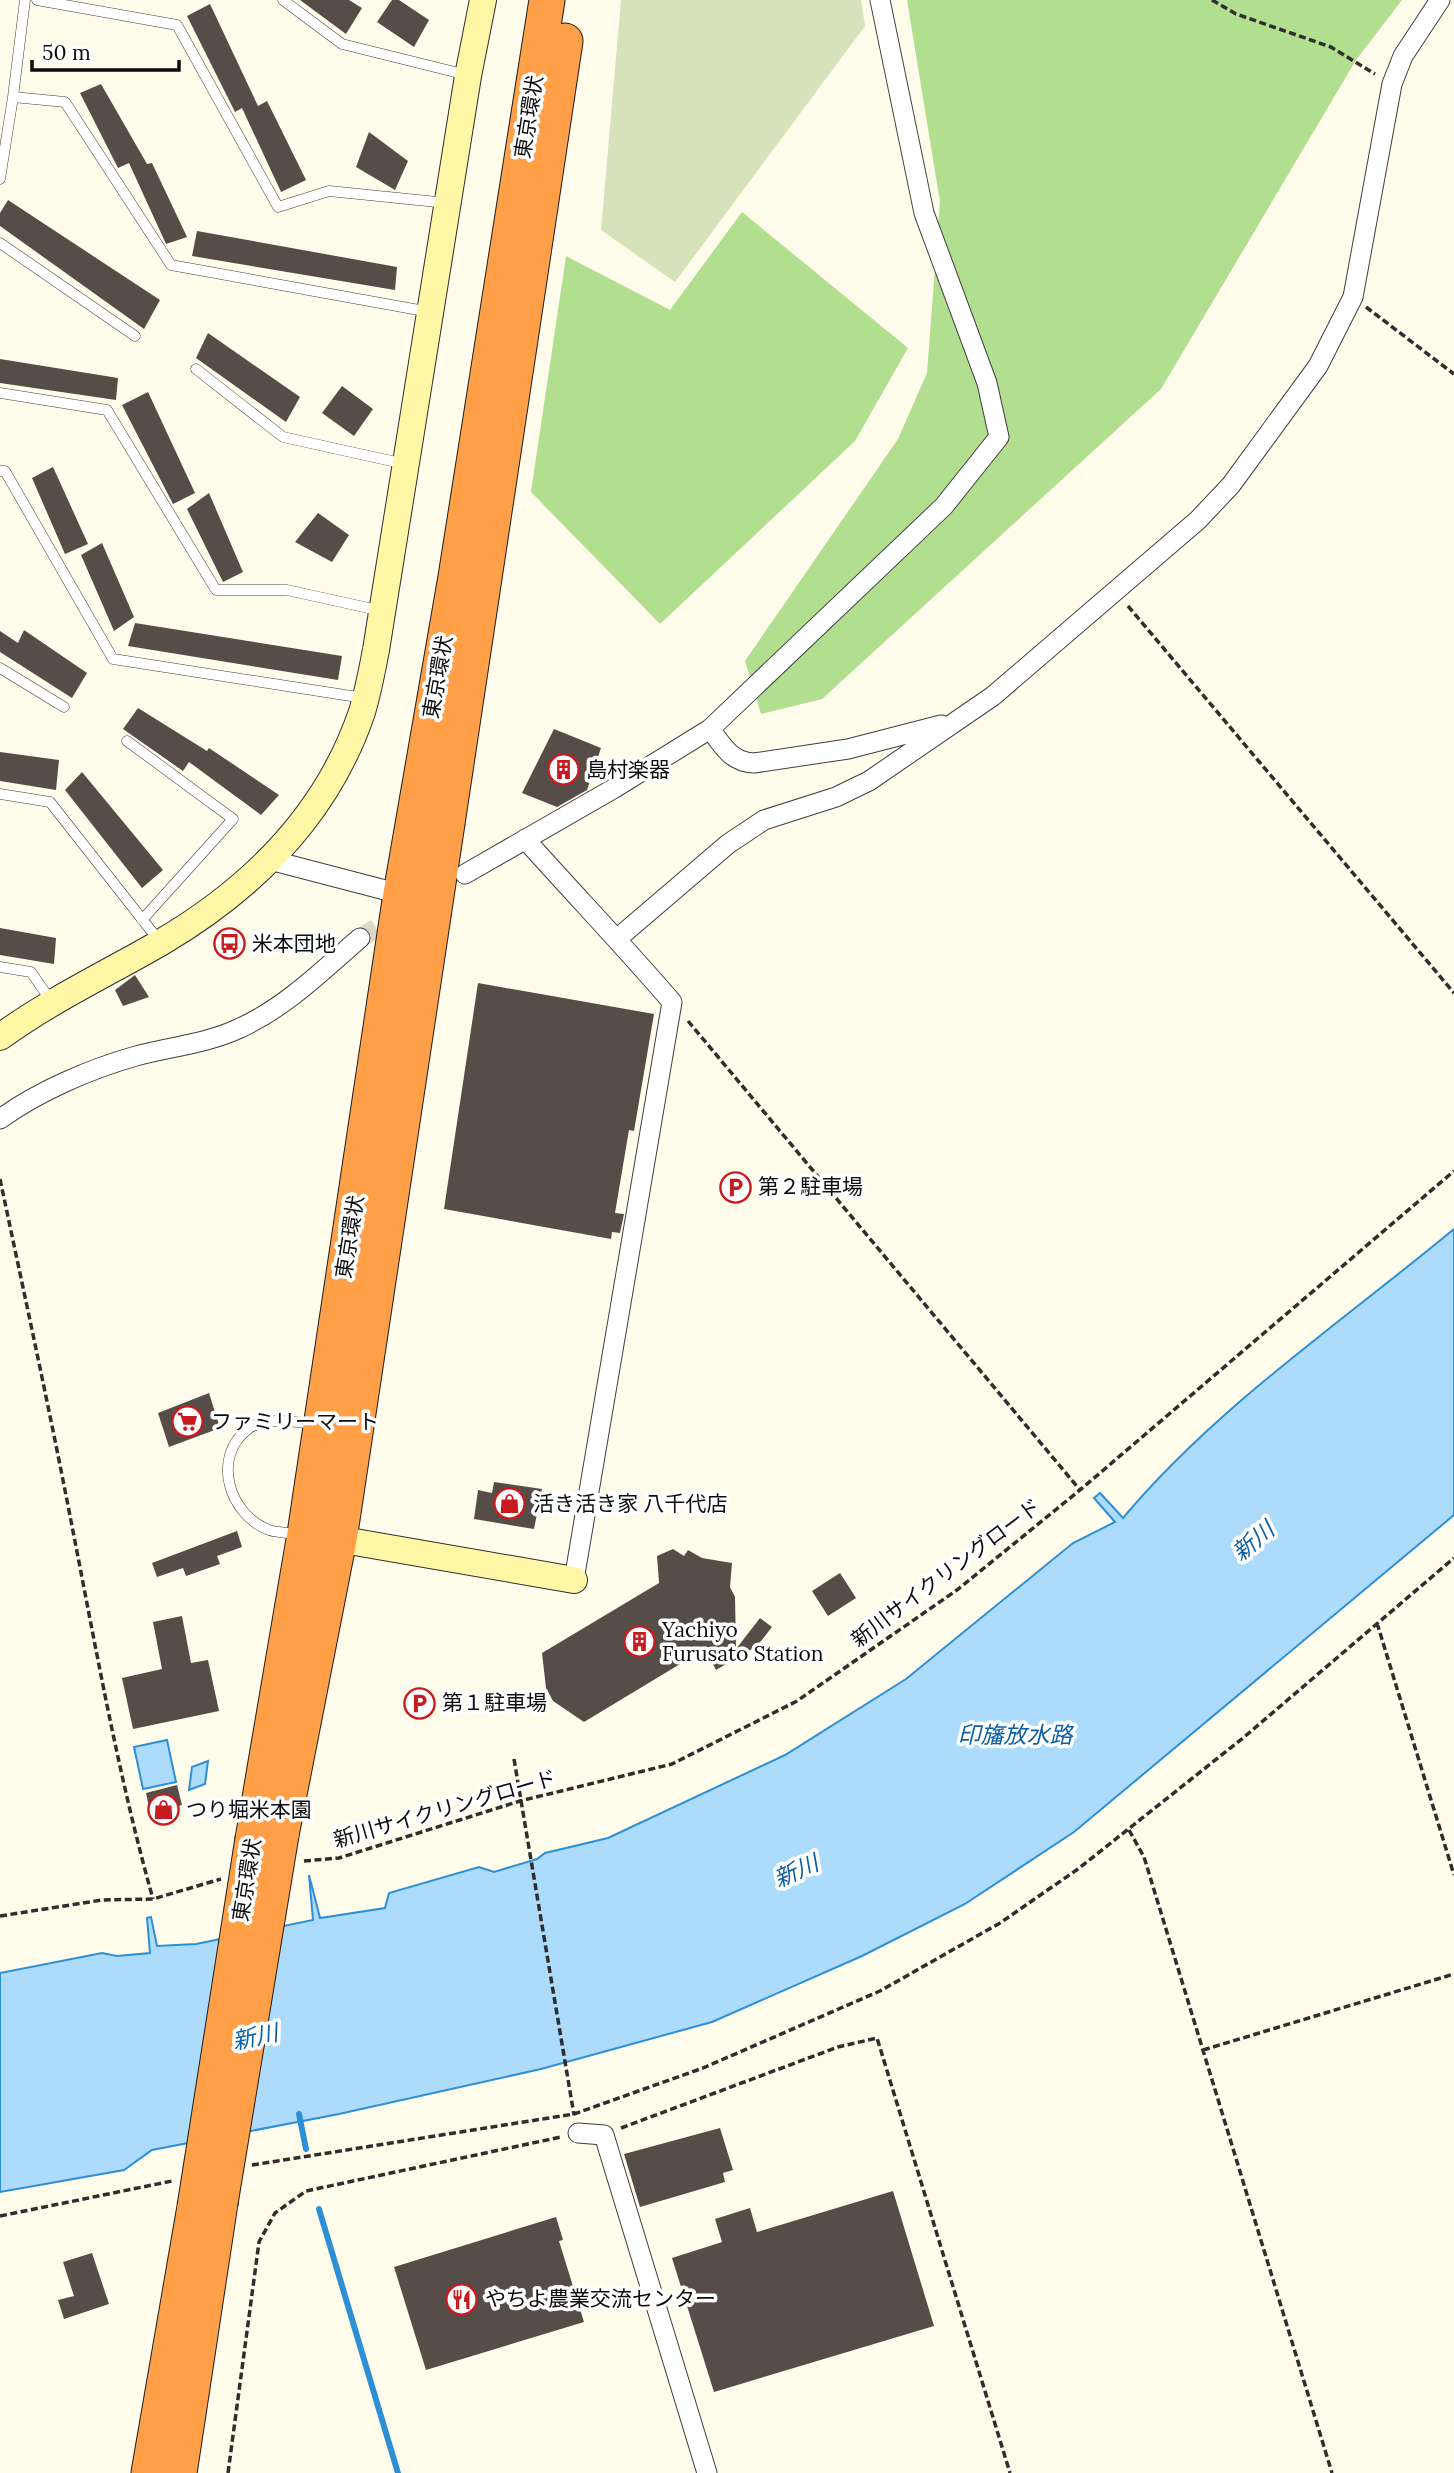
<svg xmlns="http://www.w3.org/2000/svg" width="1454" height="2473" viewBox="0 0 1454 2473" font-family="Lora,'Noto Sans JP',serif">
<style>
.forest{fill:#b2de90}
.cemetery{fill:#d5e2bb}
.water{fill:#acdbfb;stroke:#2d90d7;stroke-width:2}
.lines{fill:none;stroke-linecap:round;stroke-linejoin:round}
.stream{stroke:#2d90d7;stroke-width:6}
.building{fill:#564d48}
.street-tunnel{stroke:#dbd8ca;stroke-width:19;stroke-dasharray:19 10;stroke-linecap:butt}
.lane-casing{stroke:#3f3f3f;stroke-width:11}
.street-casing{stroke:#3f3f3f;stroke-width:21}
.secondary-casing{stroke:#2e2e2e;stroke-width:28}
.highway-casing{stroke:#1d1d1d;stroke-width:37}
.path{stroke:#2e2e2e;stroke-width:3.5;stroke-dasharray:7 3.5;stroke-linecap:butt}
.lane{stroke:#fff;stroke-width:10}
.street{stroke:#fff;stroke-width:19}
.secondary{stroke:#fff7a6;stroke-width:26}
.highway{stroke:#ffa049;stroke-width:35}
.highway-bridge-casing{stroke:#1d1d1d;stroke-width:37;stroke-linecap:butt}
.highway-bridge{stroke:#ffa049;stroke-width:35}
.labels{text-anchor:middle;stroke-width:7;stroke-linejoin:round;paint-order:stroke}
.street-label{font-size:21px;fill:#0c0c0c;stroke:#fff}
.poi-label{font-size:21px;fill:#0c0c0c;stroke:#fff;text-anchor:start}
.water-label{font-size:23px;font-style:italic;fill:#0d60a6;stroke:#fff}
</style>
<rect width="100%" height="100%" fill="#fffceb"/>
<path class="forest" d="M 907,0 L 1402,0 L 1356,60 L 1161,389 L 822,699 L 761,714 L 745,661 L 898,439 L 927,373 L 940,202 Z
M 742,212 L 908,348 L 855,441 L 660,624 L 531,492 L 566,256 L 670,310 Z"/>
<path class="cemetery" d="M 621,0 L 861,0 L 865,26 L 675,282 L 601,230 Z"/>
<path class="water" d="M 1454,1229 L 1454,1515 L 1074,1832 L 965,1904 L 862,1956 L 712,2022 L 541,2069 L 339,2114 L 152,2150 L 124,2170 L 0,2192 L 0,1973 L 102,1953 L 117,1956 L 150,1953 L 147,1918 L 151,1917 L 157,1946 L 196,1944 L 313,1920 L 309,1875 L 320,1918 L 385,1908 L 389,1893 L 479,1867 L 494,1872 L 537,1859 L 545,1853 L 608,1838 L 785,1755 L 906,1679 L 1073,1543 L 1115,1522 L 1094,1498 L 1100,1493 L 1123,1518 C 1217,1406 1342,1322 1454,1229 Z
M 167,1740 L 176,1782 L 143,1789 L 134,1747 Z
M 208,1761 L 205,1784 L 189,1790 L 192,1767 Z"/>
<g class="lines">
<path class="stream" d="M 299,2114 L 306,2149
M 319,2209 L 398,2473"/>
</g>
<path class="building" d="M 300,0 L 349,0 L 362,8 L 346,34 Z
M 392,0 L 399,0 L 429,20 L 414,47 L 377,22 Z
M 210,4 L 258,106 L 267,101 L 306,180 L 281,192 L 242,108 L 235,112 L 187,16 Z
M 101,84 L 147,164 L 152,163 L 187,237 L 166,244 L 129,163 L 118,168 L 80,93 Z
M 369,132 L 408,161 L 395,190 L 356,167 Z
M 8,200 L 160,300 L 144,329 L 0,226 L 0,213 Z
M 197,231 L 397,267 L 395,290 L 192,256 Z
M 208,333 L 300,397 L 286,422 L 196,358 Z
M 0,359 L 118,378 L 116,400 L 0,383 Z
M 342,386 L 373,409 L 354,436 L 322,413 Z
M 148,392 L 195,493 L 173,504 L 122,405 Z
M 53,467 L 88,544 L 65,554 L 32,478 Z
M 209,493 L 243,572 L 223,582 L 187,509 Z
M 318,513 L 349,535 L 332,562 L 295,542 Z
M 102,543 L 134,617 L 114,631 L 81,555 Z
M 135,623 L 342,656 L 338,680 L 128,646 Z
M 24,630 L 87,673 L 72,698 L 0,652 L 0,631 L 18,643 Z
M 138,708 L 207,751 L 209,748 L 279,795 L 261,815 L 189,762 L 183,771 L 123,729 Z
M 554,729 L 601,748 L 587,790 L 557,807 L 522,793 Z
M 0,752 L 59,760 L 56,790 L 0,781 Z
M 82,772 L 163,870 L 142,888 L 65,790 Z
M 0,928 L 56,938 L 54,964 L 0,955 Z
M 135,975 L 149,997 L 123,1006 L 115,990 Z
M 478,983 L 654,1014 L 634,1131 L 629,1130 L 615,1213 L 624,1214 L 620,1233 L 612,1232 L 611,1239 L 444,1209 Z
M 209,1393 L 220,1428 L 169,1447 L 158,1413 Z
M 494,1482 L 542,1489 L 534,1529 L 474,1519 L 478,1490 L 492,1493 Z
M 237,1531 L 242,1547 L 217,1556 L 220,1564 L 186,1576 L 183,1568 L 157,1577 L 152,1563 Z
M 673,1549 L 684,1556 L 688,1550 L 702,1558 L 732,1563 L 730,1587 L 735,1597 L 736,1649 L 760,1618 L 772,1627 L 757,1646 L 716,1670 L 705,1649 L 584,1722 L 553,1701 L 546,1688 L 542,1653 L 659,1583 L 657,1556 Z
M 840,1573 L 856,1598 L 828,1616 L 812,1591 Z
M 182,1616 L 191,1663 L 208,1660 L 219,1711 L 133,1729 L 122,1678 L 162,1669 L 153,1622 Z
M 177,1785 L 182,1805 L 150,1812 L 146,1793 Z
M 720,2128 L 733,2170 L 723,2173 L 725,2182 L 640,2207 L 624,2154 Z
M 893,2191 L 934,2326 L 714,2392 L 672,2258 L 722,2242 L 715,2219 L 750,2208 L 757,2232 Z
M 556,2217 L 563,2240 L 559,2241 L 584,2322 L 426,2370 L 394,2267 Z
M 92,2253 L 109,2304 L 64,2319 L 58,2300 L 74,2296 L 63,2262 Z"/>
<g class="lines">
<path class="street-tunnel" d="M 360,938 L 401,913"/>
<defs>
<path id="lane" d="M 37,0 L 177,25 L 278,207 L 329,191 L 447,203
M 283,0 L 342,44 L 467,75
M 13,97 L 25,0
M 0,179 L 13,97 L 65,102 L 171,265 L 430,312
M 0,243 L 135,336
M 196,369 L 283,437 L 405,464
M 0,393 L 107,410 L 216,590 L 287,590 L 382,611
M 0,471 L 5,471 L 113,659 L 364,698
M 0,668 L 64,707
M 127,741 L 233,819 L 142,920
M 0,794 L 50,802 L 160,942
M 0,967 L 31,972 L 51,1001
M 301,1534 C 291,1533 278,1533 269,1530 C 229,1515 211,1457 248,1429 C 266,1416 296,1422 316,1424"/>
<path id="street" d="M 710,729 C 723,746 731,762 754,763 L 848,749 L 941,725
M 525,839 C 574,894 624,946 672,1002 L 574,1580
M 270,860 L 408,896
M 465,874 L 613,789 L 710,729 L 944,506 L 999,437 L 987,383 L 924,213 L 880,0
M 618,938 L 728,844 L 764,820 L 836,797 L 869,781 L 993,696 L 1198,520 L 1231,485 L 1318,366 L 1353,297 L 1392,84 L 1403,56 L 1440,0
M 0,1119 C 39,1091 90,1069 136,1056 C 170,1047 209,1043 240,1028 C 286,1007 323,970 360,938
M 578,2133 L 604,2135 L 707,2473"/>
<path id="secondary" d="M 0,1037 C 51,1000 106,974 160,943 C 252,889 327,815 362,712 C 368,692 372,671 376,650 L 468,76 L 483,0
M 320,1536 L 574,1580"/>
<path id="highway" d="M 281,1835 L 339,1539 L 565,41
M 253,1839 L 305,1534 L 401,894 L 456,577 L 547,0
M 149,2473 L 195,2207
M 179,2473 L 220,2203"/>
</defs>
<use href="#lane" class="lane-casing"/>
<use href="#street" class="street-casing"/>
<use href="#secondary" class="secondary-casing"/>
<use href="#highway" class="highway-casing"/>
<path class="path" d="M 1212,0 L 1236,14 L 1331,47 L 1375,74
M 1366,307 L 1454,374
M 1128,606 L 1454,993
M 688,1021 L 1080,1490
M 0,1179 C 24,1293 49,1407 71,1521 C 96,1648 118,1775 153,1899
M 1377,1623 L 1454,1875
M 514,1759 L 574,2115
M 1129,1830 L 1144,1857 L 1332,2473
M 304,1861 L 339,1858 L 520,1801 L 672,1764 L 797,1701 L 957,1590 L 1080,1490 L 1454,1171
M 0,1916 L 102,1900 L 153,1899 L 221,1879
M 1203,2050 L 1454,1974
M 621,2128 L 838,2047 L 877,2038 L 1010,2473
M 252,2165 L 574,2114 L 703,2068 L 880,1991 L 1000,1923 L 1078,1869 L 1243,1738 L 1454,1558
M 0,2216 L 172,2181
M 228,2473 L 259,2242 L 275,2213 L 306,2191 L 561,2137"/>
<use href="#lane" class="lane"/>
<use href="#street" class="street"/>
<use href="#secondary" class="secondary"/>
<use href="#highway" class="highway"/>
<defs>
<path id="highway-bridge" d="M 220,2203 L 281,1835
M 195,2207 L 253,1839"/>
</defs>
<use href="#highway-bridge" class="highway-bridge-casing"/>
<use href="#highway-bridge" class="highway-bridge"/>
</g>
<defs>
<symbol id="building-ring" viewBox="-11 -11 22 22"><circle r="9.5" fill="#fff" stroke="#c61b1f" stroke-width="1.5"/><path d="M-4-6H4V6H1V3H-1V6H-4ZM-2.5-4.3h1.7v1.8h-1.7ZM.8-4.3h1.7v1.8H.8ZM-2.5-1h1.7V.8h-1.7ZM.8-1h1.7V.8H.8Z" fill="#c61b1f"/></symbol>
<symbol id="bus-ring" viewBox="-11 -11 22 22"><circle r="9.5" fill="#fff" stroke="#c61b1f" stroke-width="1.5"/><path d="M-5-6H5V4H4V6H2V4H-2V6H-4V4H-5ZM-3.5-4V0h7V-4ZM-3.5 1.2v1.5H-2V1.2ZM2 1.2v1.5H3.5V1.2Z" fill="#c61b1f"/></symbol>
<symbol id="parking-ring" viewBox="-11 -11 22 22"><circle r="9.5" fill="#fff" stroke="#c61b1f" stroke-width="1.5"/><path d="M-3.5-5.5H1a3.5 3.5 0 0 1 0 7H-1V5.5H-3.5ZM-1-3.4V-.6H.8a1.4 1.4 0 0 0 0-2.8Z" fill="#c61b1f"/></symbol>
<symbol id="supermarket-ring" viewBox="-11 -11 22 22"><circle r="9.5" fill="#fff" stroke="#c61b1f" stroke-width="1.5"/><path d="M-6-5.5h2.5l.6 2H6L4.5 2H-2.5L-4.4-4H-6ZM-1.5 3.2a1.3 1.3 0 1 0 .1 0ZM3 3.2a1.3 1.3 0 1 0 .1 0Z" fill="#c61b1f"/></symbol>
<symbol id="shop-ring" viewBox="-11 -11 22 22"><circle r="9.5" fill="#fff" stroke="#c61b1f" stroke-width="1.5"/><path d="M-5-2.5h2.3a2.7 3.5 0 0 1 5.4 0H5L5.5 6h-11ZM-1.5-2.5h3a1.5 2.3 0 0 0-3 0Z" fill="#c61b1f"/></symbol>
<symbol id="restaurant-ring" viewBox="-11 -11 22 22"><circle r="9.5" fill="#fff" stroke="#c61b1f" stroke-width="1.5"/><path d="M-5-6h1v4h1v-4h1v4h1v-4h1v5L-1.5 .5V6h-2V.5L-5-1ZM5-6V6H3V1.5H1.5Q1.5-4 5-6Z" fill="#c61b1f"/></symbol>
</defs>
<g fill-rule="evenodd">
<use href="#building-ring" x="546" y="752" width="35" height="35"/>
<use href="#bus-ring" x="212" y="926" width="35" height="35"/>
<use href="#parking-ring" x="718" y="1170" width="35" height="35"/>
<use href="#supermarket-ring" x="170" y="1404" width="35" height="35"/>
<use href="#shop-ring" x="492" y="1486" width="35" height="35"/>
<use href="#building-ring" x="622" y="1624" width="35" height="35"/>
<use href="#parking-ring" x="402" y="1686" width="35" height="35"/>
<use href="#shop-ring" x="146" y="1792" width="35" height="35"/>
<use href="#restaurant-ring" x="444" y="2282" width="35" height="35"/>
</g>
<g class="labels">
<g class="street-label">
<text transform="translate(529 117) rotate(-81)" y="7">東京環状</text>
<text transform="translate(438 677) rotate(-80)" y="7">東京環状</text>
<text transform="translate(350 1237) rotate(-81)" y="7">東京環状</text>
<text transform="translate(946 1573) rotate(-37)" y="7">新川サイクリングロード</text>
<text transform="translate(445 1809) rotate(-16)" y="7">新川サイクリングロード</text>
<text transform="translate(247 1880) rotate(-81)" y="7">東京環状</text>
</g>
<g class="poi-label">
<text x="586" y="777">島村楽器</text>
<text x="252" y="951">米本団地</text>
<text x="758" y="1194">第２駐車場</text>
<text x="211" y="1429">ファミリーマート</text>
<text x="533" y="1511">活き活き家 八千代店</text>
<text x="662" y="1637">Yachiyo<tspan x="662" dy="24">Furusato Station</tspan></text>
<text x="442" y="1710">第１駐車場</text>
<text x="186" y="1817">つり堀米本園</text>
<text x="485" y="2306">やちよ農業交流センター</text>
</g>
<g class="water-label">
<text transform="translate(1253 1541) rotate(-40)" y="8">新川</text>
<text x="1015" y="1743">印旛放水路</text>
<text transform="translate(796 1871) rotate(-24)" y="8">新川</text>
<text transform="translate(255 2037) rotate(-12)" y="8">新川</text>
</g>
</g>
<path d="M32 60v10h147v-10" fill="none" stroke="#0c0c0c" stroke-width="3.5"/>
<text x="42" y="60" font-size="21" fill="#0c0c0c" stroke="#ffffff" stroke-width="5" paint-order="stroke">50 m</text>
</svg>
